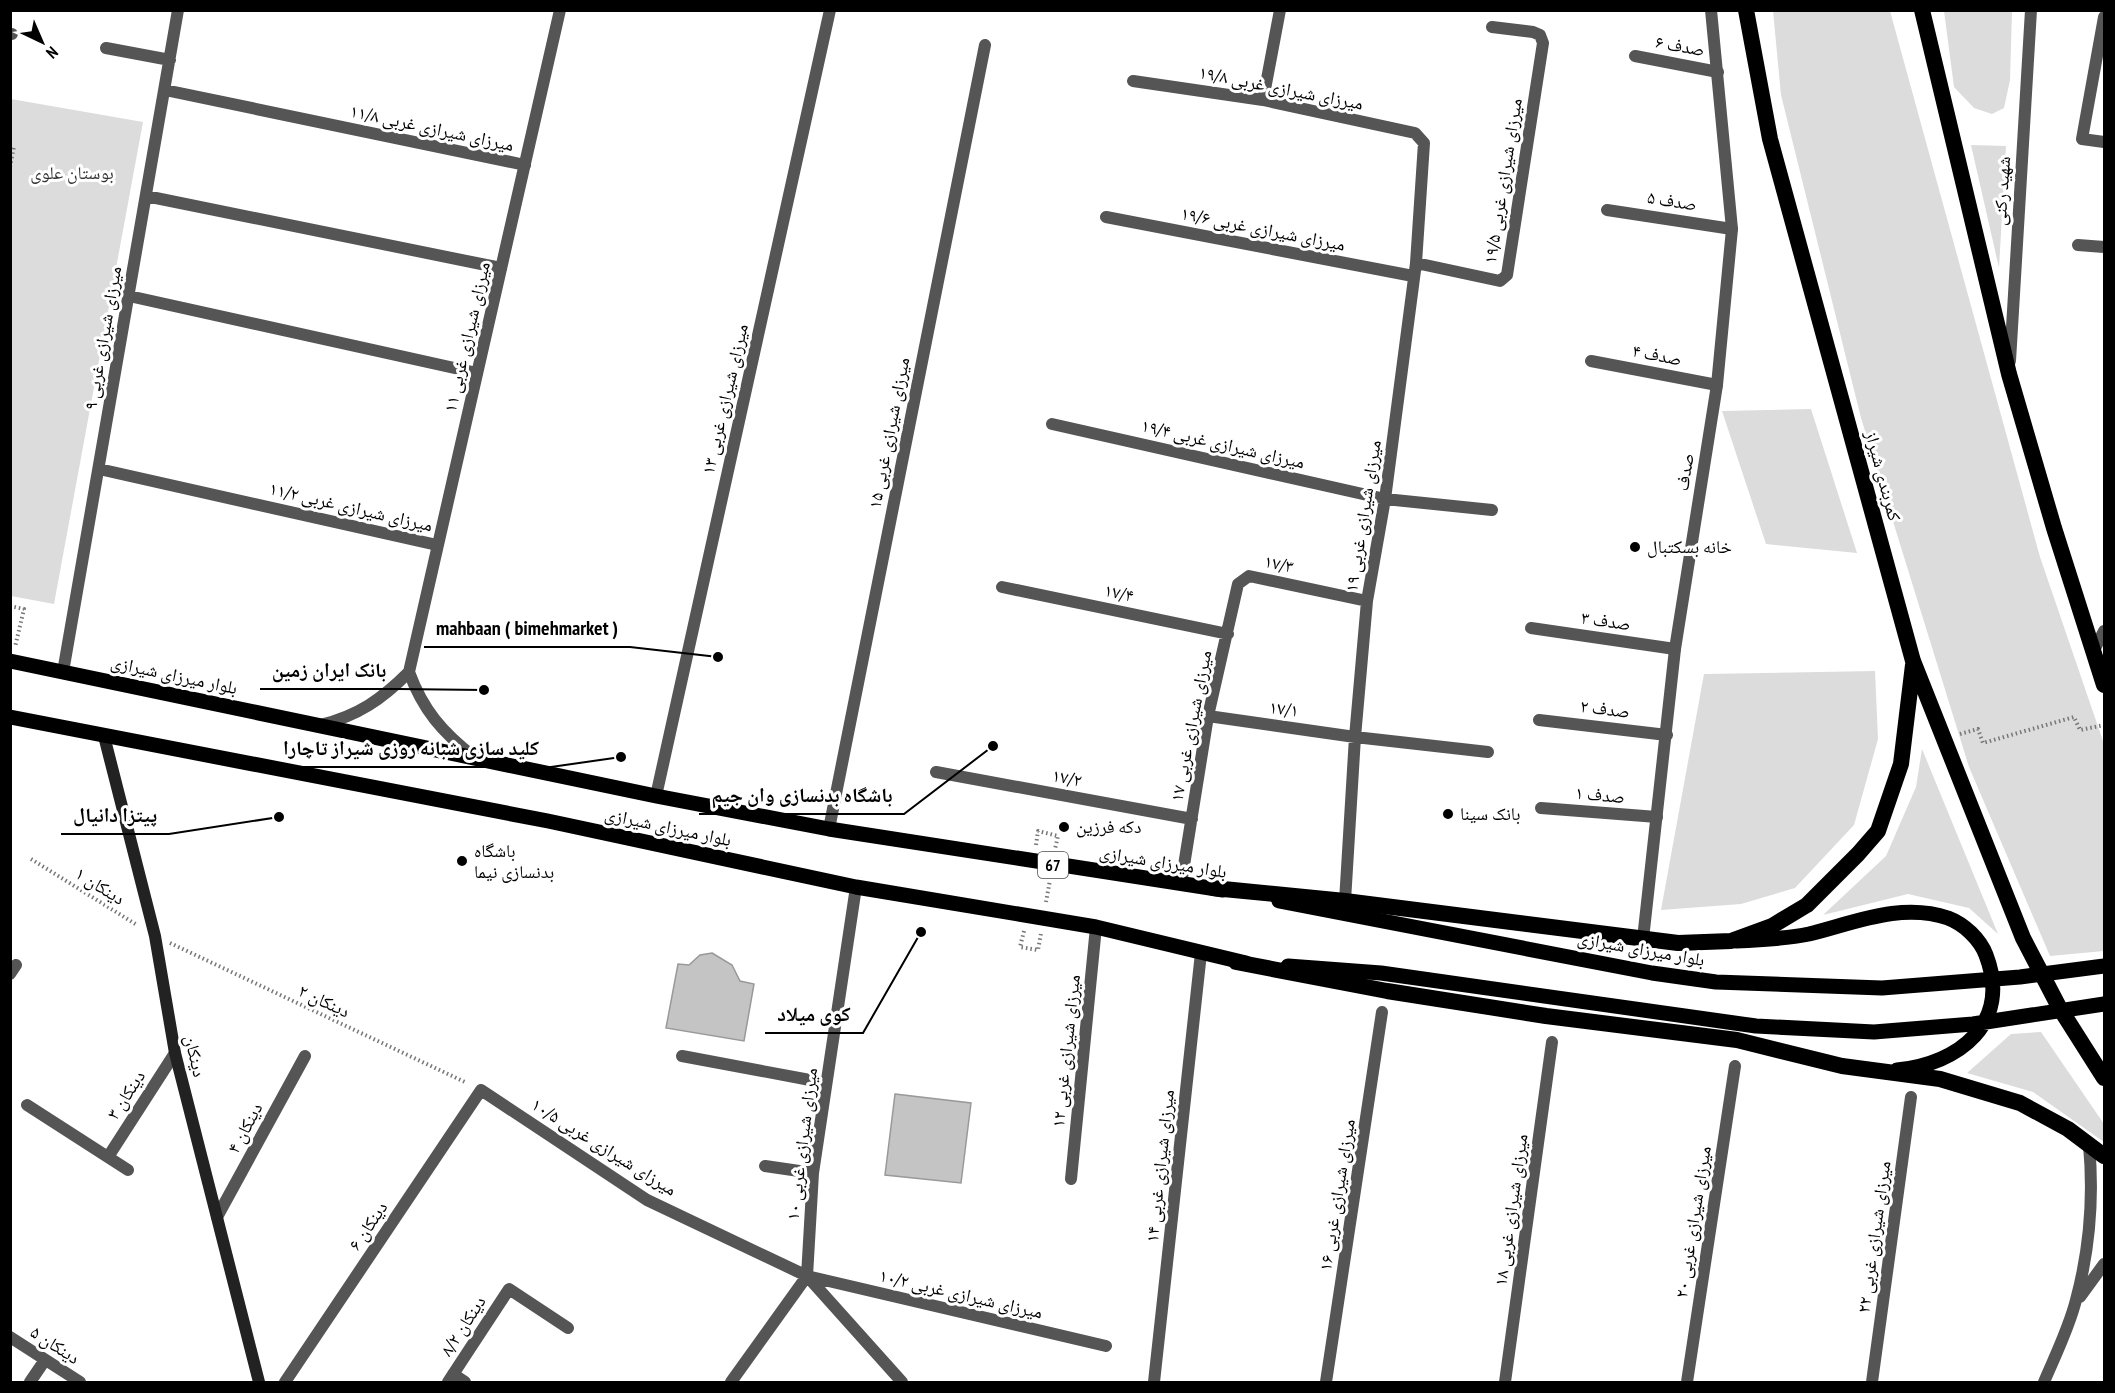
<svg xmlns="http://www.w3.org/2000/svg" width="2115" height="1393" viewBox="0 0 2115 1393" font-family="'PT Sans Narrow','Noto Naskh Arabic',sans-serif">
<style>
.green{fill:#dcdcdc}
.building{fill:#c4c4c4;stroke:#999;stroke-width:1.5}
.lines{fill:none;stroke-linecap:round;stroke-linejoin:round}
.path{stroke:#777;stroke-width:4;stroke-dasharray:1.5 3;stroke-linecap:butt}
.service{stroke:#555;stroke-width:12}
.minor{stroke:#555;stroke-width:12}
.tertiary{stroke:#555;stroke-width:12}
.secondary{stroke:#222;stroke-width:12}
.primary{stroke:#000;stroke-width:15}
.trunk{stroke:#000;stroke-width:16}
.poi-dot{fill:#000;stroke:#fff;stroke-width:2}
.labels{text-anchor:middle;stroke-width:6;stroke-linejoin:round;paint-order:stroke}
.shield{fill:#fff;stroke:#4c4c4c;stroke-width:1.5}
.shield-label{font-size:16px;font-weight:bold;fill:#000}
.street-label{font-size:18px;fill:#000;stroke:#fff}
.park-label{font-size:18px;fill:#333;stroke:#fff}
.poi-label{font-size:18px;fill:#000;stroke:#fff;text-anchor:start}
.leader{fill:none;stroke:#000;stroke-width:2}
.callout-dot{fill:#000;stroke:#fff;stroke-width:2}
.callout-label{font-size:20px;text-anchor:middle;font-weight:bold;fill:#000;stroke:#fff;stroke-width:6;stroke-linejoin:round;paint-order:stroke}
</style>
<rect width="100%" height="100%" fill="#fff"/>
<path class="green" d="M 1773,11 L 1890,11 L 2040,557 L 2104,744 L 2104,951 L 2050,956 L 1969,767 L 1861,418 L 1781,95 Z
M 1944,11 L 2012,11 L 2010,80 L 2004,108 L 1992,114 L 1974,108 L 1954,87 Z
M 11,99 L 143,122 L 54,604 L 11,596 Z
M 1971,145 L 2006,146 L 1999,268 Z
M 1811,409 L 1857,553 L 1766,544 L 1722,411 Z
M 1875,671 L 1878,739 L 1854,825 L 1795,888 L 1741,904 L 1661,910 L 1704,674 Z
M 1922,749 L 1998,934 L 1969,908 L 1908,894 L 1823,915 L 1886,856 L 1916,787 Z
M 2041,1032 L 2104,1124 L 2104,1142 L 2033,1092 L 1967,1073 L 2011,1034 Z"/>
<path class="building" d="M 712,953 L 732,965 L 740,981 L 754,984 L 744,1041 L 666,1028 L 678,964 L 689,965 L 700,955 Z
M 895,1094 L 971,1103 L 961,1183 L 885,1175 Z"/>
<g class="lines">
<path class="path" d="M 10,167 L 14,146
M 10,606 L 24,609 L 15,647
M 1960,734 L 1978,729 L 1983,743 L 2074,717 L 2080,730 L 2104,725
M 1036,845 L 1038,831 L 1058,836 L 1055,849
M 31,859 L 137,925
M 1046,902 L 1050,880
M 1024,931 L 1020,947 L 1038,950 L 1041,933
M 170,943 L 467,1083"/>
<path class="service" d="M 1531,628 L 1675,649"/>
<path class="minor" d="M 2104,17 L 2082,139 L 2104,142
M 10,34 L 12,34
M 106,48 L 170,60
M 1635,56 L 1718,72
M 1133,81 L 1263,100 L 1415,133 L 1424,143 L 1416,263 L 1385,499 L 1367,601 L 1355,737 L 1345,901
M 165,90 L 525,165
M 1263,100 L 1280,10
M 146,196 L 501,268
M 1607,210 L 1732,229
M 1106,217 L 1413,276
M 2078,245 L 2104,247
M 1416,263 L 1500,281 L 1507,275 L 1543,43 L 1540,35 L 1533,32 L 1492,27
M 129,296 L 477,373
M 1591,361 L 1717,385
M 1052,424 L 1385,499 L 1492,510
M 99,469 L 437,545
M 1002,587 L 1228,634
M 63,672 L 178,10
M 1208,716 L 1355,737 L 1488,752
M 1539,720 L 1667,735
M 936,772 L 1192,819
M 656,796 L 830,10
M 1541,808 L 1657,817
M 829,829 L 985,45
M 1181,884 L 1208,716 L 1238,584 L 1249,576 L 1367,601
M 10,974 L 16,965
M 682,1056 L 826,1083
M 27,1105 L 128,1170
M 108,1157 L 175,1053
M 765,1166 L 813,1173
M 1071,1179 L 1096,927
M 217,1217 L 305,1056
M 807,1276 L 902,1382
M 2080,1297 L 2104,1264
M 10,1337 L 80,1382
M 453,1374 L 465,1382
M 30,1382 L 45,1360
M 285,1382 L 481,1090 L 647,1200 L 807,1276 L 1106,1346
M 448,1382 L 509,1289 L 568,1328
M 731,1382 L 807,1276 L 813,1173 L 856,887
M 1154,1382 L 1201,953
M 1326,1382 L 1382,1012
M 1505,1382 L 1552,1042
M 1687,1382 L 1735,1066
M 1872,1382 L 1911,1097
M 2044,1382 C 2055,1356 2069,1328 2076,1300 C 2090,1248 2094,1199 2089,1145"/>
<path class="tertiary" d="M 2010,361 L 2031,10
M 2093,652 L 2104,631
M 409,672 C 423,710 442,732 474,757
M 320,725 C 358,716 382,699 409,672 L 560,10
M 1643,939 L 1675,649 L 1717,385 L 1732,229 L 1711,10"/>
<path class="secondary" d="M 104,736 L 155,936 L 175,1053 L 259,1382"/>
<path class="primary" d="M 10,661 L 656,796 L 829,829 L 1223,890
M 10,717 L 548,821 L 856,887 L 1096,927 L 1246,963
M 1279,901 L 1652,973 L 1716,982 L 1882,988 L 2020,977 L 2104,966
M 1736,941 C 1761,940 1785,939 1809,934 C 1854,923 1901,902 1948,918 C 1964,924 1980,939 1986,955 C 2012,1023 1959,1064 1897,1070
M 1288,966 L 1381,973 L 1756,1026 L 1874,1032 L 1973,1024 L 2104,1004"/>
<path class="trunk" d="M 1746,10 L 1770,139 L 1913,661 L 2023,938 L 2059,1007 L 2104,1078
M 1922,10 L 2009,374 L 2054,528 L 2104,685
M 1213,888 L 1345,901 L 1678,943 L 1731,941 L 1772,926 L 1807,905 L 1858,854 L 1878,831 L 1901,764 L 1913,665
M 1236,962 L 1387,991 L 1546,1016 L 1737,1040 L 1842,1066 L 1940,1079 L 2020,1103 L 2068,1129 L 2104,1156"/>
</g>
<g class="poi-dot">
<circle cx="1635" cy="547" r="6"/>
<circle cx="1448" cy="814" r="6"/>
<circle cx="1064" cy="827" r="6"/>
<circle cx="462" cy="861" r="6"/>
</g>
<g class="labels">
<rect class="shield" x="1038" y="852" width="30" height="26" rx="4.5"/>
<g class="shield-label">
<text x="1053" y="871">67</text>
</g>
<g class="street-label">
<text transform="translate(1680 46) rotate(10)" y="6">صدف ۶</text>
<text transform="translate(1281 88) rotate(11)" y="6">۱۹/۸ میرزای شیرازی غربی</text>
<text transform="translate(432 128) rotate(12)" y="6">میرزای شیرازی غربی ۱۱/۸</text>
<text transform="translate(1503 181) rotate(-81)" y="6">۱۹/۵ میرزای شیرازی غربی</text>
<text transform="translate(2002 191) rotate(-86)" y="6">شهید رکنی</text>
<text transform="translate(1672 201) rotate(9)" y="6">۵ صدف</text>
<text transform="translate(1263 229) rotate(11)" y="6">۱۹/۶ میرزای شیرازی غربی</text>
<text transform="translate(467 337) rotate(-77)" y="6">میرزای شیرازی غربی ۱۱</text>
<text transform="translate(103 338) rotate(-80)" y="6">میرزای شیرازی غربی ۹</text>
<text transform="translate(1657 355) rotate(11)" y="6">۴ صدف</text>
<text transform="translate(725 399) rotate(-77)" y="6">۱۳ میرزای شیرازی غربی</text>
<text transform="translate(889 433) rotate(-79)" y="6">۱۵ میرزای شیرازی غربی</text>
<text transform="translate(1223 444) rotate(13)" y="6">۱۹/۴ میرزای شیرازی غربی</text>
<text transform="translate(1685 472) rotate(-81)" y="6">صدف</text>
<text transform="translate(1883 476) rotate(75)" y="6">کمربندی شیراز</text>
<text transform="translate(351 507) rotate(13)" y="6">میرزای شیرازی غربی ۱۱/۲</text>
<text transform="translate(1363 516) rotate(-81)" y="6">۱۹ میرزای شیرازی غربی</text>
<text transform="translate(1279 564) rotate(12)" y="6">۱۷/۳</text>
<text transform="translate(1119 593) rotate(12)" y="6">۱۷/۴</text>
<text transform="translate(1606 621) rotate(8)" y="6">صدف ۳</text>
<text transform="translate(174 675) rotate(12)" y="6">بلوار میرزای شیرازی</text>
<text transform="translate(1284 709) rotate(8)" y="6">۱۷/۱</text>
<text transform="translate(1605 709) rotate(7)" y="6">۲ صدف</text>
<text transform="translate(1191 726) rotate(-79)" y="6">۱۷ میرزای شیرازی غربی</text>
<text transform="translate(1067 778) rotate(11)" y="6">۱۷/۲</text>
<text transform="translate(1600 795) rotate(5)" y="6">۱ صدف</text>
<text transform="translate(668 827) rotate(12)" y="6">بلوار میرزای شیرازی</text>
<text transform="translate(1163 862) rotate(9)" y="6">بلوار میرزای شیرازی</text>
<text transform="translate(100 886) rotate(32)" y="6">۱ دینکان</text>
<text transform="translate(1641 949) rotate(10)" y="6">بلوار میرزای شیرازی</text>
<text transform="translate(324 1001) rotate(25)" y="6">دینکان ۲</text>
<text transform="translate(1066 1051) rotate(-84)" y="6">۱۲ میرزای شیرازی غربی</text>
<text transform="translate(195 1056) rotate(77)" y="6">دینکان</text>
<text transform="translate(126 1095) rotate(-57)" y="6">۳ دینکان</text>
<text transform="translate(245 1128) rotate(-62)" y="6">دینکان ۴</text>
<text transform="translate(802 1144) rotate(-83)" y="6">۱۰ میرزای شیرازی غربی</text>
<text transform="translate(604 1147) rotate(32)" y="6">۱۰/۵ میرزای شیرازی غربی</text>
<text transform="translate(1160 1166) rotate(-84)" y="6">۱۴ میرزای شیرازی غربی</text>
<text transform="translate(1337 1195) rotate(-81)" y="6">۱۶ میرزای شیرازی غربی</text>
<text transform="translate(1511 1210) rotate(-82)" y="6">۱۸ میرزای شیرازی غربی</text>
<text transform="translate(1693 1222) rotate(-81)" y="6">۲۰ میرزای شیرازی غربی</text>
<text transform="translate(368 1226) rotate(-56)" y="6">دینکان ۶</text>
<text transform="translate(1874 1237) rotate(-82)" y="6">۲۲ میرزای شیرازی غربی</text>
<text transform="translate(961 1294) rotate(13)" y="6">۱۰/۲ میرزای شیرازی غربی</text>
<text transform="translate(463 1326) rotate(-57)" y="6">دینکان ۸/۲</text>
<text transform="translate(55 1345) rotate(33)" y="6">۵ دینکان</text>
</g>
<g class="park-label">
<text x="72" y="179">بوستان علوی</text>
</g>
<g class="poi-label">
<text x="1647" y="553">خانه بسکتبال</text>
<text x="1460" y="820">بانک سینا</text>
<text x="1076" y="833">دکه فرزین</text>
<text x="474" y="857">باشگاه<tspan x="474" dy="21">بدنسازی نیما</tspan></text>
</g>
</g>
<path class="leader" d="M718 657L630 647H424M484 690L399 689H260M621 757L551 767H271M993 746L904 814H699M279 817L169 834H61M921 932L863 1033H765"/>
<g class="callout-dot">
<circle cx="718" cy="657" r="6"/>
<circle cx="484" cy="690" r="6"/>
<circle cx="621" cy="757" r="6"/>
<circle cx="993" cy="746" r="6"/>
<circle cx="279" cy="817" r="6"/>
<circle cx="921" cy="932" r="6"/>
</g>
<g class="callout-label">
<text x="527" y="635">mahbaan ( bimehmarket )</text>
<text x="329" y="677">بانک ایران زمین</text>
<text x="411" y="755">کلید سازی شبانه روزی شیراز تاچارا</text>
<text x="802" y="802">باشگاه بدنسازی وان جیم</text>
<text x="115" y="822">پیتزا دانیال</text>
<text x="814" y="1021">کوی میلاد</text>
</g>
<rect width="2115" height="1393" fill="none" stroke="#000000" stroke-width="24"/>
<g transform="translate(42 42) rotate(136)" stroke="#ffffff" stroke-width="4.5" paint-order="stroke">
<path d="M0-4.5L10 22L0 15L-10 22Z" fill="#000000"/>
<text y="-9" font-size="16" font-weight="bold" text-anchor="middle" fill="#000000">N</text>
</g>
</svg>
